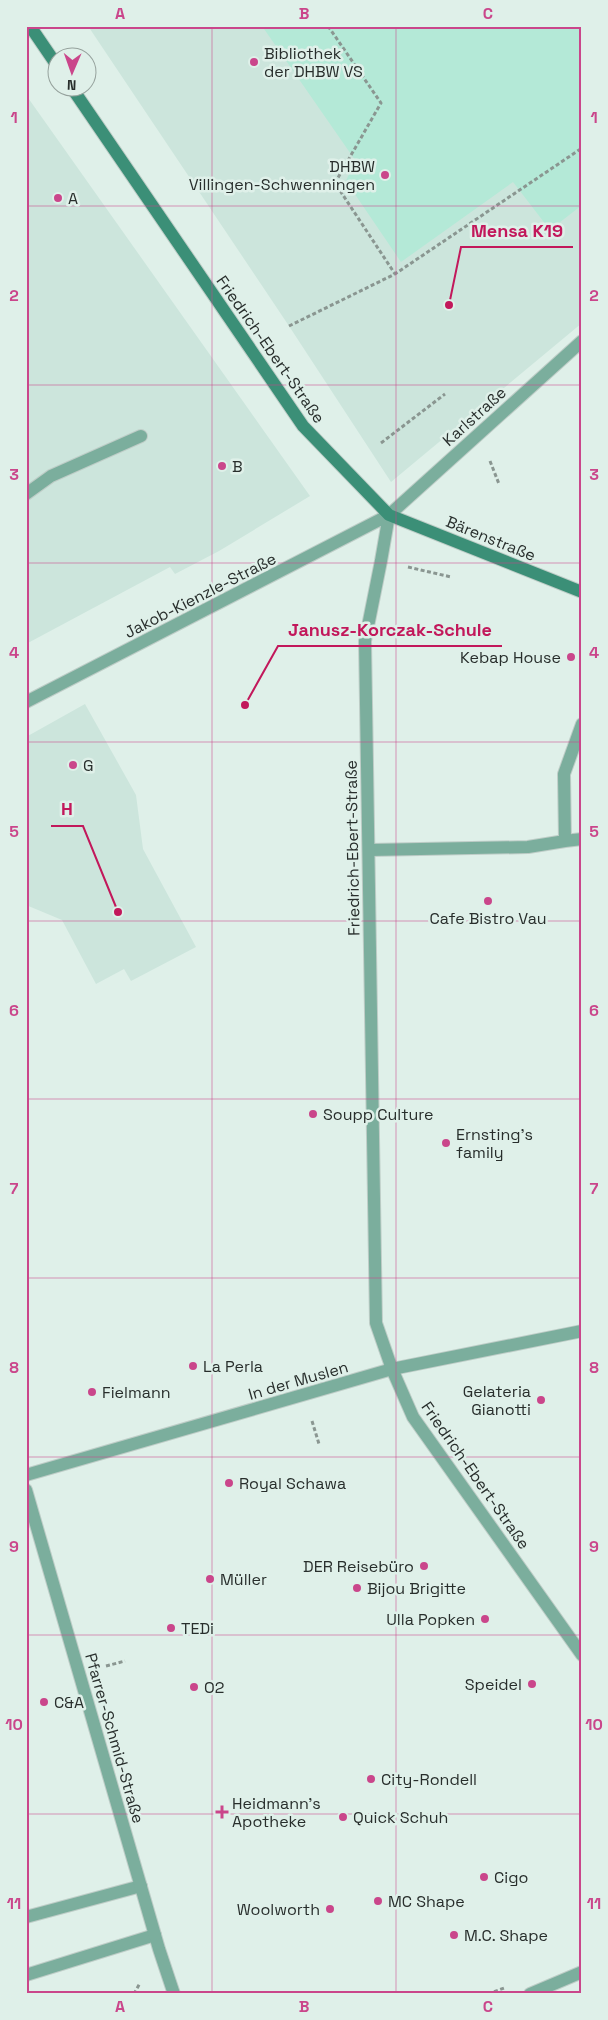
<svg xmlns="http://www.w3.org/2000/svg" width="608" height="2020" viewBox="0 0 608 2020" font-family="'Space Grotesk',sans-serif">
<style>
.built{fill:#cce5dc}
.green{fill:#b4e9d7}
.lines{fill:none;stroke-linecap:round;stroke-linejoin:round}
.service-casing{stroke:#becdc7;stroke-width:14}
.pedestrian-casing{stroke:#becdc7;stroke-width:14}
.minor-casing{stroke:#becdc7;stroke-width:14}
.secondary-casing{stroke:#becdc7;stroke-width:14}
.path{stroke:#8a9691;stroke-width:3;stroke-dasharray:4 2.5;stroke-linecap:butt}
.service{stroke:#7bae9d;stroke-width:12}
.pedestrian{stroke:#7bae9d;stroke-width:12}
.minor{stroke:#7bae9d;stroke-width:12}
.secondary{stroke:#3b8f77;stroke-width:12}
.grid{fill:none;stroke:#ca468b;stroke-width:1;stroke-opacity:0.55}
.poi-dot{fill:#ca468b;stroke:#dff0e9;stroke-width:2}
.labels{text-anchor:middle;stroke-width:5;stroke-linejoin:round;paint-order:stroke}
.poi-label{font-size:16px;fill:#282e2c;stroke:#dff0e9;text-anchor:start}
.street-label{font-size:16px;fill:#282e2c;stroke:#dff0e9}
.leader{fill:none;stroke:#c2185b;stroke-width:2}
.callout-dot{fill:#c2185b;stroke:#dff0e9;stroke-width:2}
.callout-label{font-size:18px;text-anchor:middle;font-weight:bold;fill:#c2185b;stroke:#dff0e9;stroke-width:5;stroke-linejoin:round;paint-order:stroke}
.neatline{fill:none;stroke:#ca468b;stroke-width:2}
.grid-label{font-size:16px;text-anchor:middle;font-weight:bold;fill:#ca468b}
</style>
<rect width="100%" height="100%" fill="#dff0e9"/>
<path class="built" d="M 88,26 L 582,26 L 582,323 L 391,482 L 289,326 Z
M 26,95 L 310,496 L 219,551 L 175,574 L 170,567 L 26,644 Z
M 85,704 L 136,795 L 143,849 L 196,947 L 131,981 L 124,969 L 96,984 L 62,920 L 26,905 L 26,737 Z"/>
<path class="green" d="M 262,26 L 582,26 L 582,205 L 550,230 L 513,182 L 401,262 L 346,181 L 355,160 Z"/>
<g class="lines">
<defs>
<path id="service" d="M 26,494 L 51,476 L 141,436
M 565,841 L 582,839
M 369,850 L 528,847 L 565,841 L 564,774 L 582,724
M 26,1917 L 141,1886
M 26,1975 L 155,1935"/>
<path id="pedestrian" d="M 26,1475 L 392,1369 L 582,1331
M 26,1490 L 159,1949 L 174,1994"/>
<path id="minor" d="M 389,515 L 381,561 L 365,641 L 376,1323 L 392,1369 L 413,1417 L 582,1655
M 26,702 L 389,515 L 582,341
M 530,1994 L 582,1972"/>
<path id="secondary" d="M 30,26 L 58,67
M 72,88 L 303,426 L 389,515 L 582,592"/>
</defs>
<use href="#service" class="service-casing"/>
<use href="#pedestrian" class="pedestrian-casing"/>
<use href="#minor" class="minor-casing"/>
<use href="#secondary" class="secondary-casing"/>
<path class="path" d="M 328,26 L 381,103 L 335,183 L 395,274
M 289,326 L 395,274 L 582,148
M 381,443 L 445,394
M 490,461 L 499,484
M 408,567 L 451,577
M 312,1421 L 319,1444
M 106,1666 L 125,1661
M 134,1994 L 140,1983
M 488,1994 L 504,1988"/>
<use href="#service" class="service"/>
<use href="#pedestrian" class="pedestrian"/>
<use href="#minor" class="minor"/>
<use href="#secondary" class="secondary"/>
</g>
<path class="grid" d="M 212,26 L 212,1994M 396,26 L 396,1994M 26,206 L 582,206M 26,385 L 582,385M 26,563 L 582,563M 26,742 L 582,742M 26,921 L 582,921M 26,1099 L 582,1099M 26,1278 L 582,1278M 26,1457 L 582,1457M 26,1635 L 582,1635M 26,1814 L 582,1814"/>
<g class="poi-dot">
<circle cx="254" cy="62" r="5"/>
<circle cx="385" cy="175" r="5"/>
<circle cx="58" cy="198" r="5"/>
<circle cx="222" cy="466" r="5"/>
<circle cx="571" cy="657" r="5"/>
<circle cx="73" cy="765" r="5"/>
<circle cx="488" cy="901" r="5"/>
<circle cx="313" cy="1114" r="5"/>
<circle cx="446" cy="1143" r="5"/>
<circle cx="193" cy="1366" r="5"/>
<circle cx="92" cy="1392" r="5"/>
<circle cx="541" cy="1400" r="5"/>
<circle cx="229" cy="1483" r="5"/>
<circle cx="424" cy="1566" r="5"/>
<circle cx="210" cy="1579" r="5"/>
<circle cx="357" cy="1588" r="5"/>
<circle cx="485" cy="1619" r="5"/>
<circle cx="171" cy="1628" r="5"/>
<circle cx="532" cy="1684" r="5"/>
<circle cx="194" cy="1687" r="5"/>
<circle cx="44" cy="1702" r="5"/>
<circle cx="371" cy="1779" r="5"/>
<path d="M219.5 1804.5h5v5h5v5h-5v5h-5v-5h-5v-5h5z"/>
<circle cx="343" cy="1817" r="5"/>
<circle cx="484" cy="1877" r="5"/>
<circle cx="378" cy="1901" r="5"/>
<circle cx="330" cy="1909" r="5"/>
<circle cx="454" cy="1935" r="5"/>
</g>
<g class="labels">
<g class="poi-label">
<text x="264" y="59">Bibliothek<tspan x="264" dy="18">der DHBW VS</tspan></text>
<text x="375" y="172" text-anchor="end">DHBW<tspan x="375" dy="18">Villingen-Schwenningen</tspan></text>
<text x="68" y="204">A</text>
<text x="232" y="472">B</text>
<text x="561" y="663" text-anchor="end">Kebap House</text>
<text x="83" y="771">G</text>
<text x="488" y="924" text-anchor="middle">Cafe Bistro Vau</text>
<text x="323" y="1120">Soupp Culture</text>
<text x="456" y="1140">Ernsting's<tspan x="456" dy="18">family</tspan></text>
<text x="203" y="1372">La Perla</text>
<text x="531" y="1397" text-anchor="end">Gelateria<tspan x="531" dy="18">Gianotti</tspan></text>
<text x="102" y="1398">Fielmann</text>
<text x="239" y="1489">Royal Schawa</text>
<text x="414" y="1572" text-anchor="end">DER Reisebüro</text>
<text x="220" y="1585">Müller</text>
<text x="367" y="1594">Bijou Brigitte</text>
<text x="475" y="1625" text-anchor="end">Ulla Popken</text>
<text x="181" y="1634">TEDi</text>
<text x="522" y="1690" text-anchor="end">Speidel</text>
<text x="204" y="1693">O2</text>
<text x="54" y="1708">C&amp;A</text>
<text x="381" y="1785">City-Rondell</text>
<text x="232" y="1809">Heidmann's<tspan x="232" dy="18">Apotheke</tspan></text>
<text x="353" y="1823">Quick Schuh</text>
<text x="494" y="1883">Cigo</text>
<text x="388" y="1907">MC Shape</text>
<text x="320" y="1915" text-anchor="end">Woolworth</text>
<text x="464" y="1941">M.C. Shape</text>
</g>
<g class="street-label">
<text transform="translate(271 349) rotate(55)" y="6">Friedrich-Ebert-Straße</text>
<text transform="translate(474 416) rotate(-42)" y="6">Karlstraße</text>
<text transform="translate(491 538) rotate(22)" y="6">Bärenstraße</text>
<text transform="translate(200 595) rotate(-27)" y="6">Jakob-Kienzle-Straße</text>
<text transform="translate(352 848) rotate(-91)" y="6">Friedrich-Ebert-Straße</text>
<text transform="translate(298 1380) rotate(-16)" y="6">In der Muslen</text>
<text transform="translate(476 1475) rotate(55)" y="6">Friedrich-Ebert-Straße</text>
<text transform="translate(115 1738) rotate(74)" y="6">Pfarrer-Schmid-Straße</text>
</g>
</g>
<path class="leader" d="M449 305L461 247H573M245 705L278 646H502M118 912L83 826H51"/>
<g class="callout-dot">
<circle cx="449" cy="305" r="5"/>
<circle cx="245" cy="705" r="5"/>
<circle cx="118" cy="912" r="5"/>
</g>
<g class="callout-label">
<text x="517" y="237">Mensa K19</text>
<text x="390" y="636">Janusz-Korczak-Schule</text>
<text x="67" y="815">H</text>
</g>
<rect width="608" height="2020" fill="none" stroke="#dff0e9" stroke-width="55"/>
<g transform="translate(72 72) rotate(182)"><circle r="24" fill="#dff0e9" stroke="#96a29d"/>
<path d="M0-4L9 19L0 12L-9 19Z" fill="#ca468b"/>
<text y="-8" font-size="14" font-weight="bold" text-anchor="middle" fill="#282e2c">N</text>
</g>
<rect x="28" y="28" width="552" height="1964" class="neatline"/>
<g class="grid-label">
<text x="120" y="19">A</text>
<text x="304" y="19">B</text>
<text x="488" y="19">C</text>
<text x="14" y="123">1</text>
<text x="594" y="123">1</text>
<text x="14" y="301">2</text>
<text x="594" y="301">2</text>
<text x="14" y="480">3</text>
<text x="594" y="480">3</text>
<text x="14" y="658">4</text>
<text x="594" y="658">4</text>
<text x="14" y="837">5</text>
<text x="594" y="837">5</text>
<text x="14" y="1016">6</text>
<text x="594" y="1016">6</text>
<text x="14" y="1194">7</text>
<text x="594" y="1194">7</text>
<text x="14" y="1373">8</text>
<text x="594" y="1373">8</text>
<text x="14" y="1552">9</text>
<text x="594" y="1552">9</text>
<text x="14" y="1730">10</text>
<text x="594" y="1730">10</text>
<text x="14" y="1909">11</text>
<text x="594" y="1909">11</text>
<text x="120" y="2012">A</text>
<text x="304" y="2012">B</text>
<text x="488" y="2012">C</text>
</g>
</svg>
